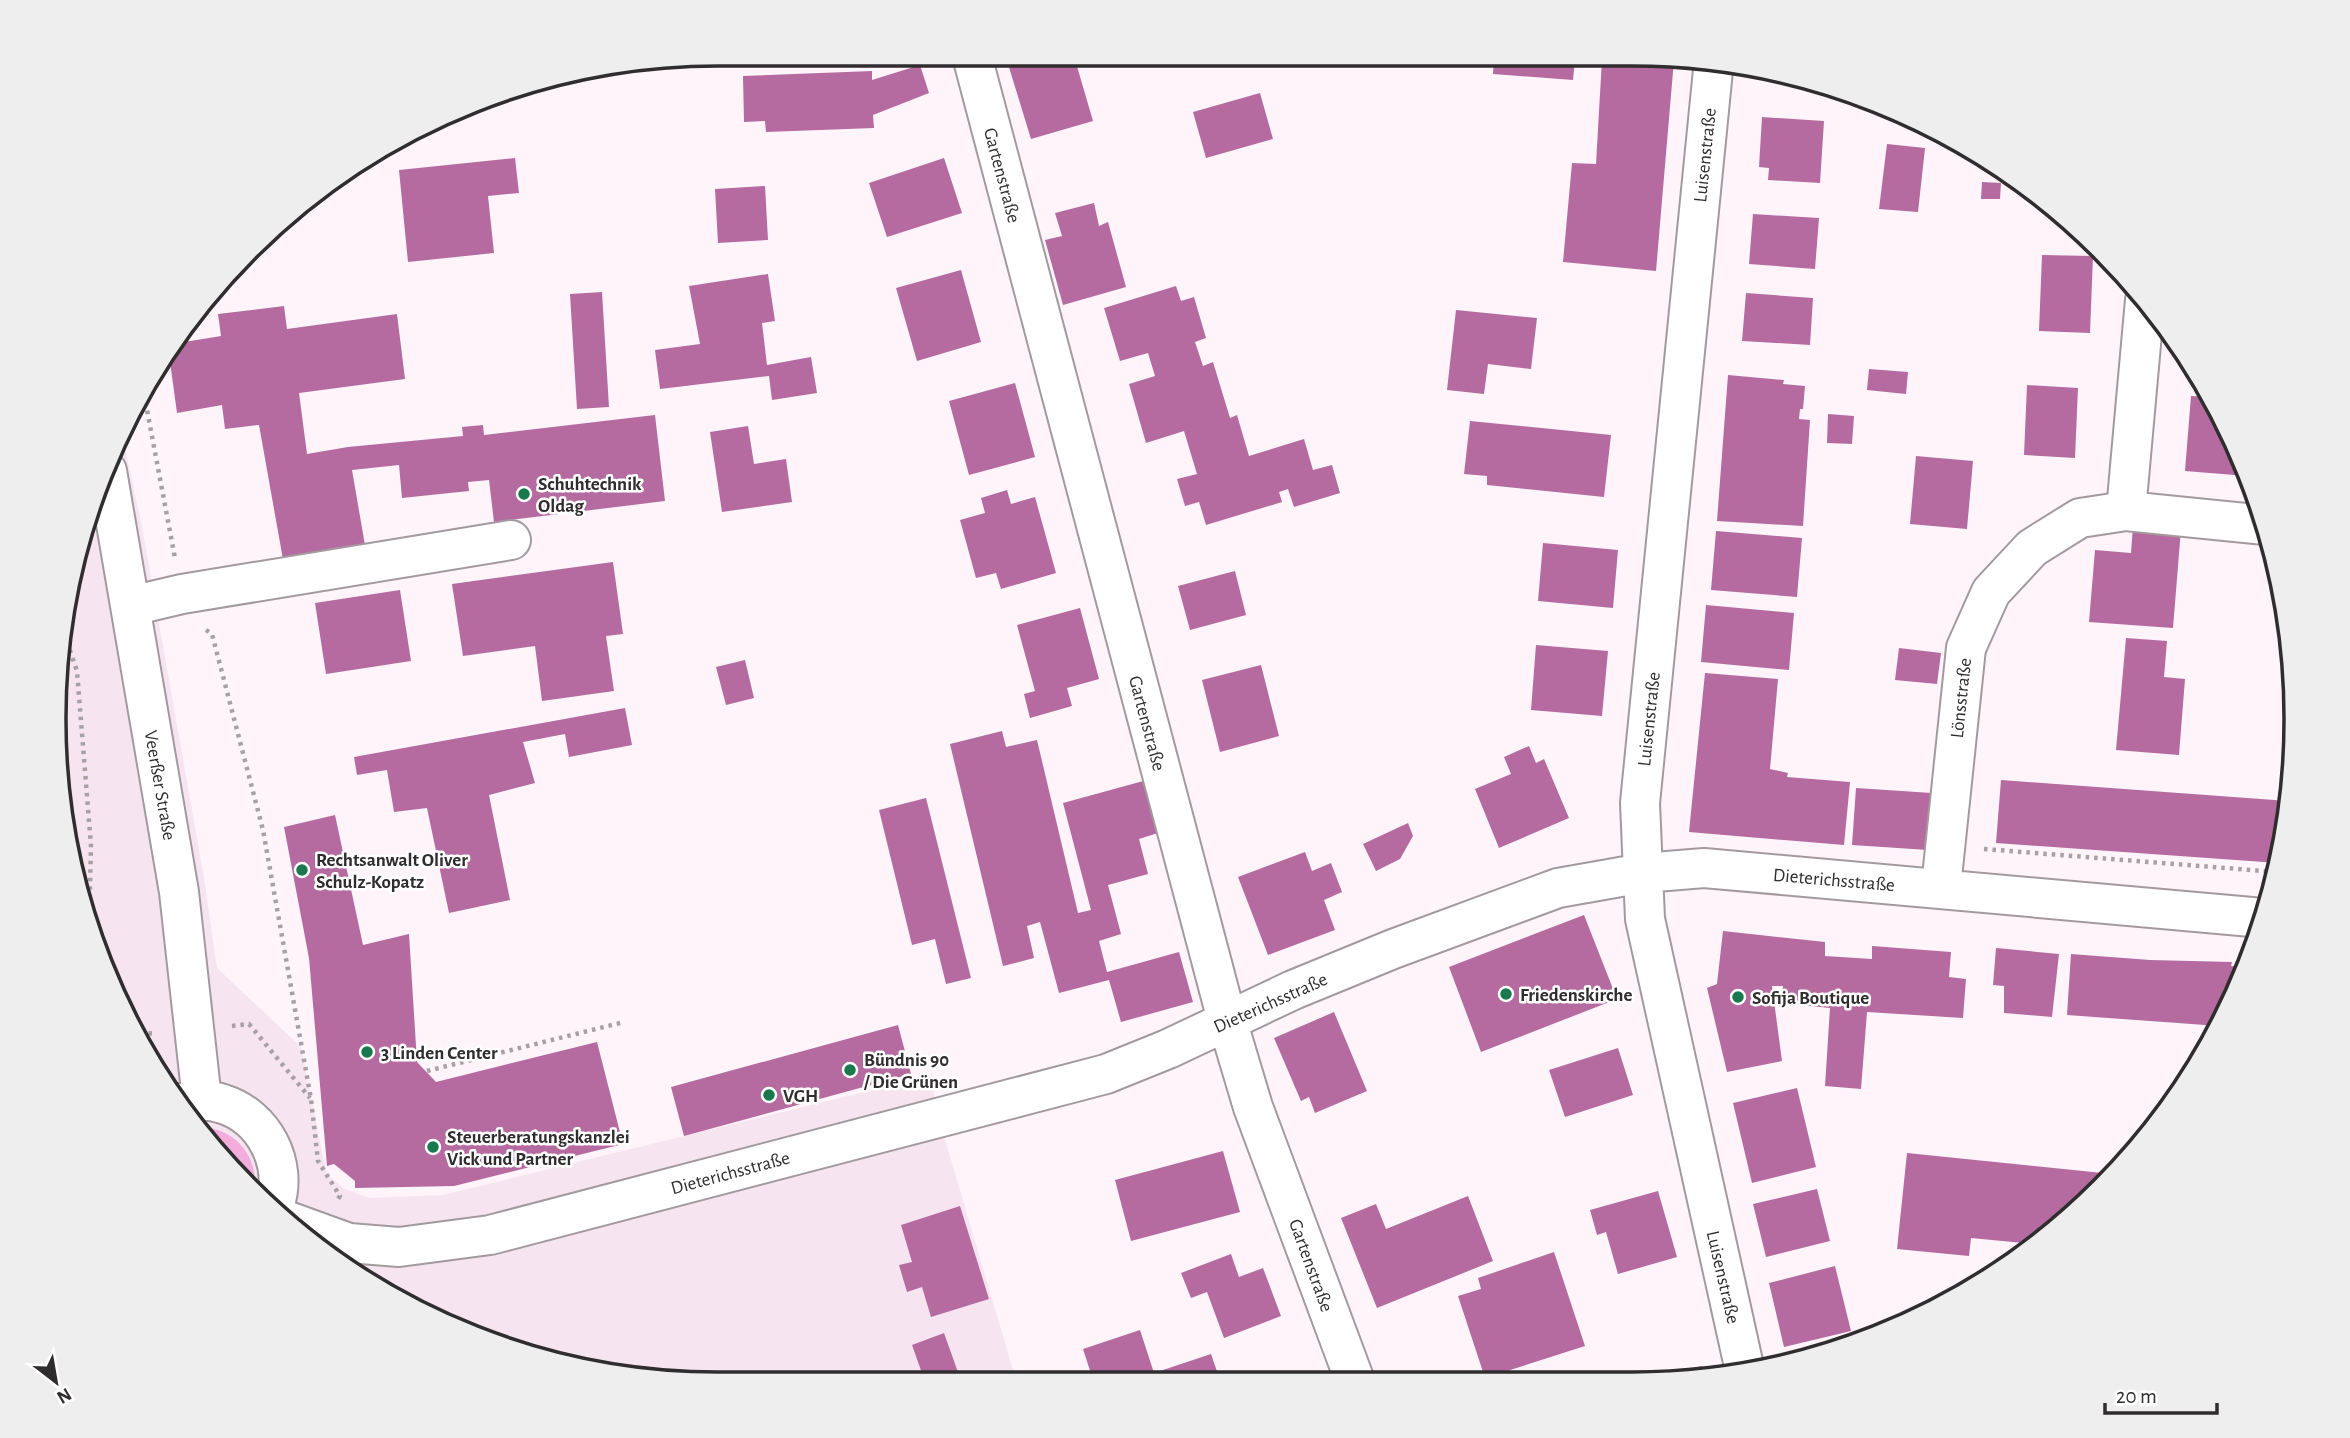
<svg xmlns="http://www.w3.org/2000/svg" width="2350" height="1438" viewBox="0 0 2350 1438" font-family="'Alegreya Sans',sans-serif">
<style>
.built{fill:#f6e5f0}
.green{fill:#f2addc}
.building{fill:#b56b9f}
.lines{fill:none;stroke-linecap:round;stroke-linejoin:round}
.minor-casing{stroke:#a39aa0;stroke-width:42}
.path{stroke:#a7a0a4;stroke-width:4.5;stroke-dasharray:3.5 5;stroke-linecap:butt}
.minor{stroke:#fff;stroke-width:38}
.poi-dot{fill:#1a784e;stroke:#fff;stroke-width:2.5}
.labels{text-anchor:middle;stroke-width:5;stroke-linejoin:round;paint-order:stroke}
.street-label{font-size:19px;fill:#302d2f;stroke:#fff}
.poi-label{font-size:19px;font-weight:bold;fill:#302d2f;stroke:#fff;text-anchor:start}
.rim{fill:none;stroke:#302d2f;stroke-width:3.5}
</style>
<rect width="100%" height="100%" fill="#fef4fa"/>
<path class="built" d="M 123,438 L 142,527 L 204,878 L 217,968 L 301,1047 L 327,1175 L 345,1189 L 369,1198 L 443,1195 L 930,1076 L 941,1126 L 1016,1380 L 633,1378 L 465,1333 L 315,1247 L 167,1089 L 89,932 L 54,719 L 89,506 Z"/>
<path class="green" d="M 202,1127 C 233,1129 255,1152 255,1183 Z"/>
<path class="building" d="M 1032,56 L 1051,56 L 1054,63 L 1074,56 L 1093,121 L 1031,139 L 1008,64 Z
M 1494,59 L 1575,59 L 1573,80 L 1493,74 Z
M 1602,59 L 1674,60 L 1656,271 L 1563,262 L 1572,163 L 1596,164 Z
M 920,65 L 929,93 L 873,115 L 874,128 L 766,132 L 765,121 L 744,122 L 743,76 L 872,71 L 872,80 Z
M 1260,93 L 1273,139 L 1206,158 L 1193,112 Z
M 1762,117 L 1824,121 L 1820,183 L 1768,180 L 1769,168 L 1759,167 Z
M 1887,144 L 1925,148 L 1918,212 L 1879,209 Z
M 515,158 L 519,193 L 488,196 L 494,253 L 408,262 L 399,170 Z
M 944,158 L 962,213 L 887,237 L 869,183 Z
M 1982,182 L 2001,183 L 2000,199 L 1981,199 Z
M 765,186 L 768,240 L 718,243 L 715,189 Z
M 1094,203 L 1099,226 L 1108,222 L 1126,287 L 1063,305 L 1045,240 L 1062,236 L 1055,213 Z
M 1753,214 L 1819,218 L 1815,269 L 1749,264 Z
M 2042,255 L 2093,256 L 2090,333 L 2039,331 Z
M 961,270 L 981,342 L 917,361 L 896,288 Z
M 768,274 L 775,321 L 762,323 L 767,365 L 811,357 L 817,393 L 772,400 L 769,376 L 660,389 L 655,350 L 700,344 L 689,286 Z
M 1176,286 L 1181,301 L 1194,297 L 1206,338 L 1195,342 L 1203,366 L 1213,362 L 1230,418 L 1237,415 L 1249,456 L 1304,439 L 1313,470 L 1332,465 L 1340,493 L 1294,507 L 1288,489 L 1279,492 L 1282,502 L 1206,525 L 1199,502 L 1185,506 L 1177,479 L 1197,474 L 1184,431 L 1146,443 L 1129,384 L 1155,376 L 1148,353 L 1120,361 L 1104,308 Z
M 602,292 L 609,407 L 577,409 L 570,294 Z
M 1746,293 L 1813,298 L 1810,345 L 1742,341 Z
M 284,306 L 287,329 L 397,314 L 405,379 L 299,393 L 307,454 L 348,447 L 463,436 L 462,427 L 483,425 L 484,435 L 655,415 L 665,501 L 494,522 L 489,480 L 468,482 L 469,491 L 402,498 L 399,465 L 352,470 L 366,551 L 284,565 L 259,425 L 225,429 L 222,405 L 177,413 L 168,347 L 172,344 L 221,336 L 218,314 Z
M 1456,310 L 1537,318 L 1531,369 L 1488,364 L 1484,394 L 1447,390 Z
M 1869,369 L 1908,372 L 1906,394 L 1867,390 Z
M 1728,375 L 1784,380 L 1783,384 L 1805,386 L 1803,409 L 1800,409 L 1799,419 L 1810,420 L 1803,526 L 1717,521 Z
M 1015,383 L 1035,457 L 969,475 L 949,401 Z
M 2027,385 L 2078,388 L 2075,458 L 2024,455 Z
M 2191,396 L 2212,397 L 2247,476 L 2185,471 Z
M 1828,414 L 1854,416 L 1852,444 L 1827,443 Z
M 1470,421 L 1611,435 L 1604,497 L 1487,485 L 1487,476 L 1464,474 Z
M 748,426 L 754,464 L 786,459 L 792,502 L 722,512 L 710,432 Z
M 1916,456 L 1973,461 L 1967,529 L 1910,524 Z
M 1007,490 L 1011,504 L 1035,497 L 1056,573 L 1001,589 L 996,573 L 976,578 L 960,520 L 985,513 L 981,498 Z
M 2133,526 L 2181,529 L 2173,628 L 2089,622 L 2095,550 L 2131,553 Z
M 1716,531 L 1802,538 L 1797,597 L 1711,590 Z
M 1543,543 L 1618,550 L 1613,608 L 1538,601 Z
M 613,562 L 623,634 L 606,636 L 614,691 L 542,701 L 535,646 L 463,656 L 452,584 Z
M 1235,571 L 1246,615 L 1190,630 L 1178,586 Z
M 400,590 L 411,661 L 326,674 L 315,603 Z
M 1706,605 L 1794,613 L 1789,670 L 1701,662 Z
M 1080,608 L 1099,679 L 1067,688 L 1072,706 L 1030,718 L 1024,694 L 1035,691 L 1017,625 Z
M 2126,638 L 2167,641 L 2164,677 L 2185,679 L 2179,755 L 2116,750 Z
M 1536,645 L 1608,651 L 1602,716 L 1531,710 Z
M 1899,648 L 1941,653 L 1937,684 L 1895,680 Z
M 745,660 L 754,698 L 726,705 L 716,667 Z
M 1261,665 L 1279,736 L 1220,752 L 1202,680 Z
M 1705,673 L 1778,679 L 1770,769 L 1788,773 L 1787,777 L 1850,782 L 1844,845 L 1689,832 Z
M 625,708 L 632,745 L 569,757 L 565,734 L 523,742 L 535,783 L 489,795 L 510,900 L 449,913 L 427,808 L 394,812 L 387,770 L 357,775 L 354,757 Z
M 1002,731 L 1006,747 L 1037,740 L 1078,913 L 1091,910 L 1063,803 L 1147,780 L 1161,832 L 1139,839 L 1148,874 L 1108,885 L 1121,934 L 1099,941 L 1107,972 L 1179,952 L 1193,1002 L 1121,1022 L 1109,980 L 1059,993 L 1040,922 L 1027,926 L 1034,958 L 1003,966 L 950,744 Z
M 1529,746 L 1536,763 L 1544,759 L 1569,818 L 1499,848 L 1475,789 L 1511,774 L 1504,757 Z
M 2001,780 L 2288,801 L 2278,863 L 1996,843 Z
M 1856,788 L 1932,793 L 1928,850 L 1852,845 Z
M 926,798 L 971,978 L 946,984 L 935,939 L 912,945 L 879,810 Z
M 335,815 L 363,945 L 409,934 L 417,1062 L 436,1082 L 597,1042 L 623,1144 L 454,1186 L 355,1188 L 355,1181 L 344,1172 L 334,1164 L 327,1166 L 309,958 L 284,827 Z
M 1408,823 L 1413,836 L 1400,859 L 1376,871 L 1363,844 Z
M 1305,852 L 1312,871 L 1331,863 L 1342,892 L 1324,900 L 1335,930 L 1268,955 L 1238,877 Z
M 1584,915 L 1617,999 L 1481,1052 L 1449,967 Z
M 1723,931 L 1825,942 L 1825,956 L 1872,959 L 1872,946 L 1951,952 L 1949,977 L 1966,979 L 1963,1018 L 1867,1012 L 1861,1089 L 1825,1086 L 1830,1008 L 1781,1003 L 1783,986 L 1772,986 L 1782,1061 L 1727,1072 L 1707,988 L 1717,984 Z
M 1996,948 L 2059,954 L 2052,1017 L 2004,1013 L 2004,986 L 1993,985 Z
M 2071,954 L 2150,960 L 2232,962 L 2231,966 L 2245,967 L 2227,1013 L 2219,1026 L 2067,1015 Z
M 1334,1012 L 1367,1091 L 1315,1113 L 1309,1097 L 1301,1101 L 1274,1038 Z
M 898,1025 L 911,1074 L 684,1136 L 671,1087 Z
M 1618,1048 L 1633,1095 L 1565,1117 L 1549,1070 Z
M 1797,1088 L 1816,1167 L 1752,1183 L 1733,1103 Z
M 1223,1151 L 1240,1212 L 1131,1241 L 1115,1180 Z
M 1907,1153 L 2112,1174 L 2070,1219 L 2034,1244 L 1971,1238 L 1969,1256 L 1897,1249 Z
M 1817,1189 L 1830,1241 L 1766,1257 L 1753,1204 Z
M 1658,1191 L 1677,1257 L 1618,1274 L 1606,1232 L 1597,1235 L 1590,1210 Z
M 1468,1196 L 1493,1261 L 1377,1308 L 1341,1218 L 1376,1204 L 1386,1229 Z
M 960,1206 L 989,1299 L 931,1317 L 922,1287 L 907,1292 L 899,1265 L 912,1262 L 901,1225 Z
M 1554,1252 L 1585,1346 L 1485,1378 L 1458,1296 L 1481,1289 L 1478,1278 Z
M 1231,1254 L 1239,1277 L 1263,1268 L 1281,1316 L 1224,1338 L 1207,1292 L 1191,1298 L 1181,1273 Z
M 1835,1266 L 1851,1331 L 1784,1347 L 1769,1283 Z
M 1140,1330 L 1154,1373 L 1211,1354 L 1220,1380 L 1093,1380 L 1083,1349 Z
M 944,1333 L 959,1375 L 947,1379 L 924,1379 L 912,1345 Z
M 1852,1338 L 1853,1340 L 1803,1361 L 1788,1364 L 1786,1354 Z
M 1702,1366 L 1705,1377 L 1670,1382 L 1668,1374 Z"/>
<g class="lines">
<defs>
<path id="minor" d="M 972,56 L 1227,1020 L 1253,1107 L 1355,1381
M 1714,60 L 1640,803 L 1645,919 L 1745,1371
M 107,471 L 179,892 L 202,1100
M 2126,511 L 2145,300
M 131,606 L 182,594 L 511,540
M 1941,887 L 1966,648 L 1991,592 L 2032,548 L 2080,518 L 2126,511 L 2265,525
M 180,1103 C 194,1101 209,1099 223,1104 C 264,1117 288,1163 275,1204
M 291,1222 L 349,1243 L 399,1247 L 490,1235 L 1106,1074 L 1168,1049 L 1293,990 L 1393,949 L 1558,888 L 1643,873 L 1704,868 L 2263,918"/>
</defs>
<use href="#minor" class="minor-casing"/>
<path class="path" d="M 144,394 L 175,558
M 206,630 L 212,634 L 263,830 L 311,1099 L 318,1161 L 340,1196 L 338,1199
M 67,642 L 77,671 L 91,846 L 89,929
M 1984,849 L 2276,872
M 232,1026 L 249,1024 L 310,1098
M 140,1034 L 157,1033
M 427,1071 L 624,1022"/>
<use href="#minor" class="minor"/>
</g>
<g class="poi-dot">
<circle cx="524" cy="494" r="7"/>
<circle cx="302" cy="870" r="7"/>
<circle cx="1506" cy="994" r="7"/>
<circle cx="1738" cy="997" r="7"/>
<circle cx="367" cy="1052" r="7"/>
<circle cx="850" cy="1070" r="7"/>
<circle cx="769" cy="1095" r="7"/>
<circle cx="433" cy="1147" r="7"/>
</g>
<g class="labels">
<g class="street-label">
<text transform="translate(1704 155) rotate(-84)" y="7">Luisenstraße</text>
<text transform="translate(1003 175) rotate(75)" y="7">Gartenstraße</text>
<text transform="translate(1960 698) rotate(-84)" y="7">Lönsstraße</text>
<text transform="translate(1648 719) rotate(-84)" y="7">Luisenstraße</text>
<text transform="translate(1148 723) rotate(75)" y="7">Gartenstraße</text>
<text transform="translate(161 785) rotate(80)" y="7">Veerßer Straße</text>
<text transform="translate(1834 879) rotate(5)" y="7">Dieterichsstraße</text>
<text transform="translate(1270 1002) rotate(-24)" y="7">Dieterichsstraße</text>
<text transform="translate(730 1172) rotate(-15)" y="7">Dieterichsstraße</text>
<text transform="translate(1312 1265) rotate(70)" y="7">Gartenstraße</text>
<text transform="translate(1724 1277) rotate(77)" y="7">Luisenstraße</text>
</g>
<g class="poi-label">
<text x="538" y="490">Schuhtechnik<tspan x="538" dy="22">Oldag</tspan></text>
<text x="316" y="866">Rechtsanwalt Oliver<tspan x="316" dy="22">Schulz-Kopatz</tspan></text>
<text x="1520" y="1001">Friedenskirche</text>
<text x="1752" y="1004">Sofija Boutique</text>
<text x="381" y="1059">3 Linden Center</text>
<text x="864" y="1066">Bündnis 90<tspan x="864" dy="22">/ Die Grünen</tspan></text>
<text x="783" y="1102">VGH</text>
<text x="447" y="1143">Steuerberatungskanzlei<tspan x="447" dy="22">Vick und Partner</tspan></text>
</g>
</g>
<path d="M0 0H2350V1438H0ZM718 66H1632A652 652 0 0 1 2284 718V720A652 652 0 0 1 1632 1372H718A652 652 0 0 1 66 720V718A652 652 0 0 1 718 66Z" fill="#eee" fill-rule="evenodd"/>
<path class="rim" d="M718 66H1632A652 652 0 0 1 2284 718V720A652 652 0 0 1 1632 1372H718A652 652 0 0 1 66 720V718A652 652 0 0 1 718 66Z"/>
<g transform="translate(56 1382) rotate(149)" stroke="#ffffff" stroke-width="5" paint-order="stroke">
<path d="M0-5L12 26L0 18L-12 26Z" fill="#302d2f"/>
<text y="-10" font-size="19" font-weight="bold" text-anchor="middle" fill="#302d2f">N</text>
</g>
<path d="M2105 1403v10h112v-10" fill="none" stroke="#302d2f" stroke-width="3.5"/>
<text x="2116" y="1403" font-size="21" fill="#302d2f" stroke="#ffffff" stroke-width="5" paint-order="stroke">20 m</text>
</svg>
